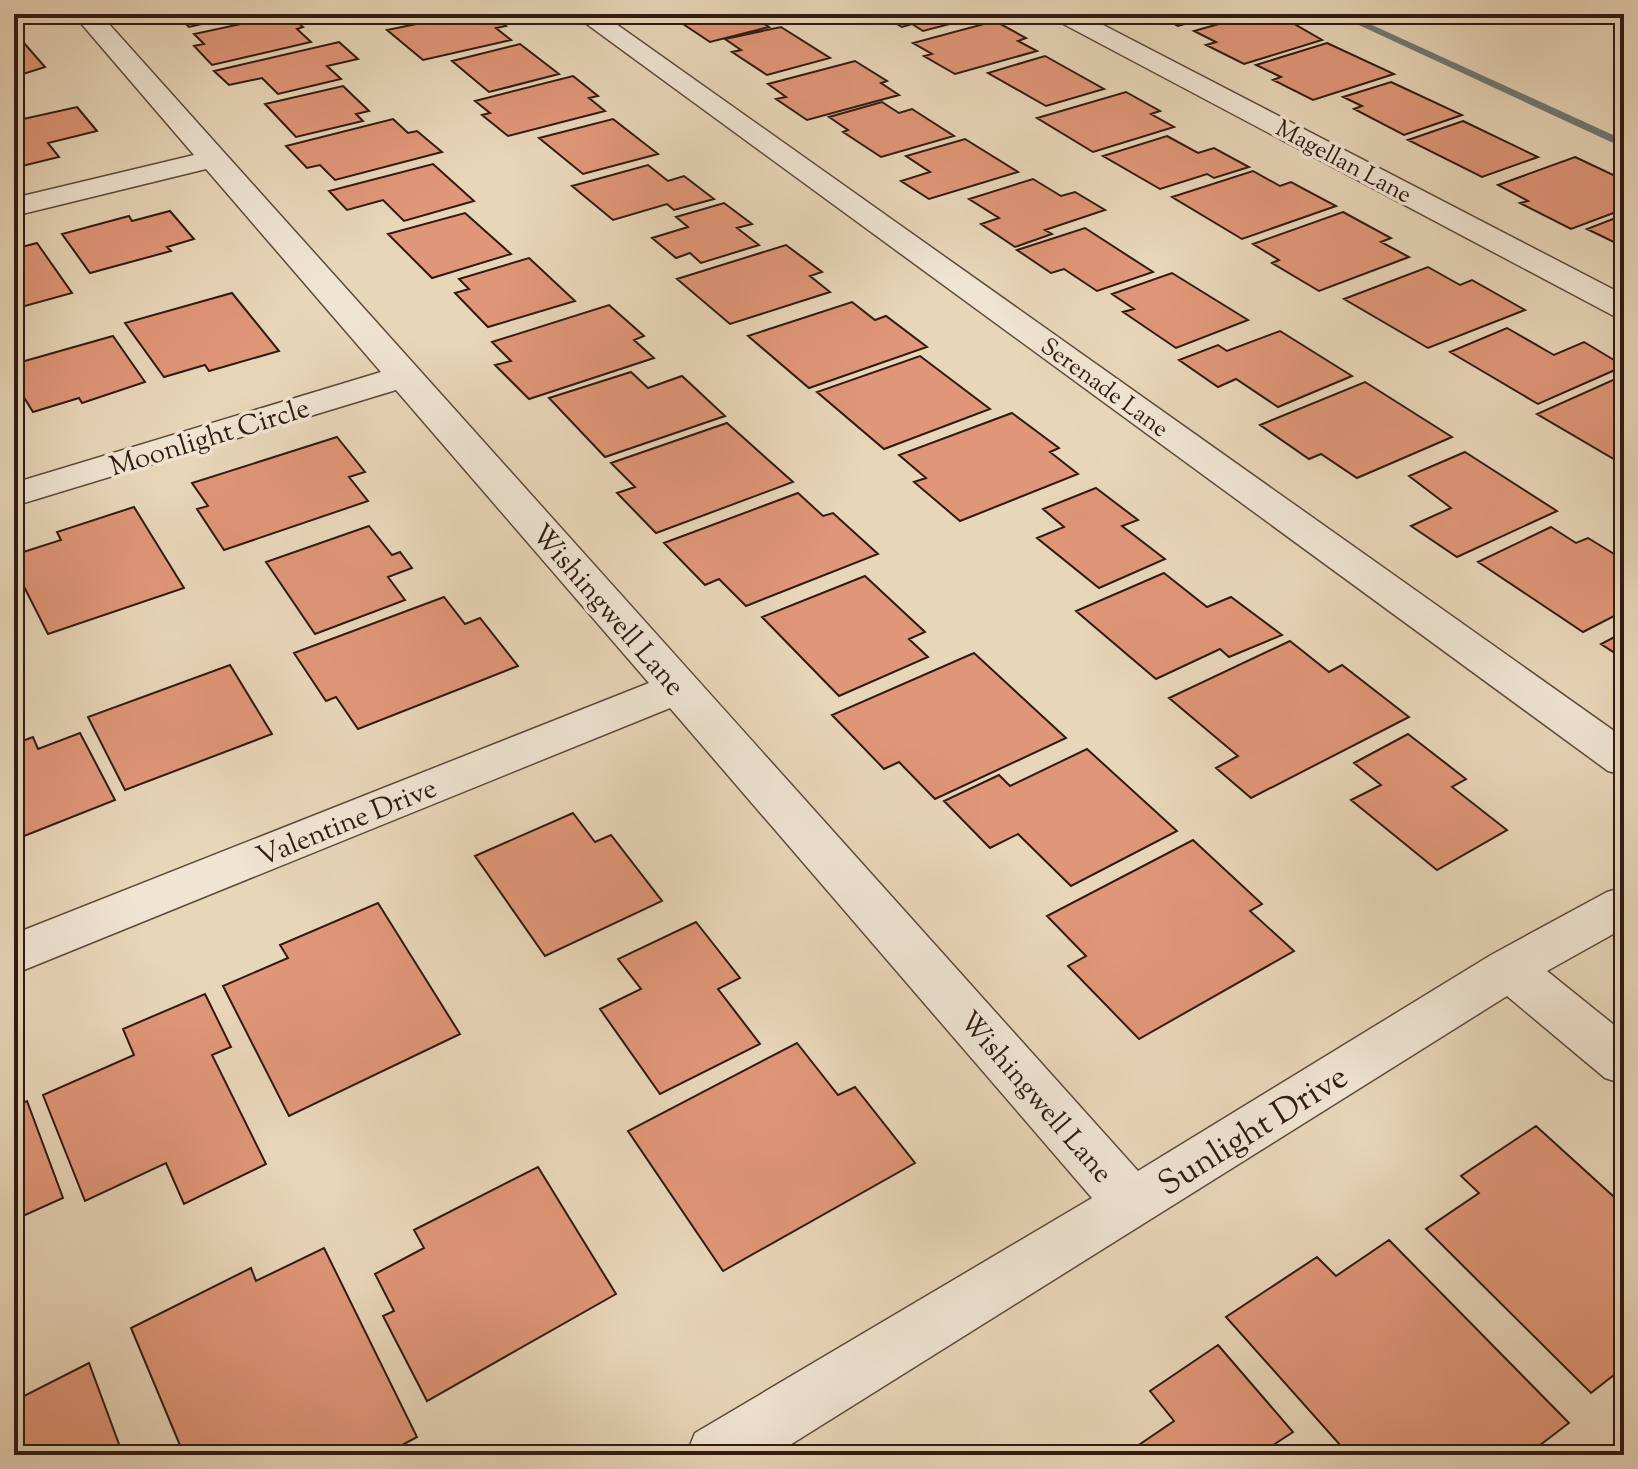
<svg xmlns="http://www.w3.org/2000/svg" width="1638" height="1469" viewBox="0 0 1638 1469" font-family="'Sorts Mill Goudy',serif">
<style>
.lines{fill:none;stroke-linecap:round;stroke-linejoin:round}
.stream{fill:#717877;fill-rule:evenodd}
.building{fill:#e09678;stroke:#301a11;stroke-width:2}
.minor-casing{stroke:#5e493b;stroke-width:3}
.minor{fill:#f0e4d2;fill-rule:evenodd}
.labels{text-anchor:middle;stroke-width:7;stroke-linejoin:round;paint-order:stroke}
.far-street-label{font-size:24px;fill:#301a11;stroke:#f0e4d2}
.street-label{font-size:28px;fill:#301a11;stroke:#f0e4d2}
.near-street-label{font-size:34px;fill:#301a11;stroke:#f0e4d2}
</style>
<rect width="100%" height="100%" fill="#e8d6b9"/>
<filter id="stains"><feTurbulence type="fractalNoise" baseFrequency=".0025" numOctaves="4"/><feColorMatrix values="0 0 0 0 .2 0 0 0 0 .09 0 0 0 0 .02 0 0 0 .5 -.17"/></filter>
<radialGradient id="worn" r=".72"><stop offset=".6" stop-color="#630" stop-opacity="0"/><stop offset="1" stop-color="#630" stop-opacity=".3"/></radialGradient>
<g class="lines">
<path class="stream" d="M 1335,14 L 1348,14 L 1624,140 L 1624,148 Z"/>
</g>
<path class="building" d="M 176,14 L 246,14 L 189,27 Z
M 288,14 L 303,27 L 297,29 L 311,42 L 212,65 L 194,46 L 204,44 L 194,34 Z
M 374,14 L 435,14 L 398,23 L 393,19 L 383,22 Z
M 465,14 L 491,14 L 506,26 L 496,28 L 511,40 L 423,60 L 387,30 Z
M 668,14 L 748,14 L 769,27 L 710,42 Z
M 880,14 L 972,14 L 977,17 L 923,31 L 912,24 L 902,27 Z
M 1155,14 L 1219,14 L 1178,26 Z
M 1254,14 L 1277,14 L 1322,40 L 1244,64 L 1206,45 L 1216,42 L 1194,31 Z
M 995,21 L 1026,38 L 1018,41 L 1037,51 L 955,74 L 924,56 L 932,54 L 913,43 Z
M 781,27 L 830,58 L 767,75 L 732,52 L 741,50 L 725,39 Z
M 339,42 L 358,59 L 327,66 L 341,79 L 278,94 L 262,78 L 229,85 L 214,71 Z
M 24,43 L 45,67 L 14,77 L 14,45 Z
M 1327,43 L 1394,74 L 1313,100 L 1273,80 L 1281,77 L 1256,65 Z
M 520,44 L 559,74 L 489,92 L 452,61 Z
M 1045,56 L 1104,89 L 1046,106 L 988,73 Z
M 855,61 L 887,81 L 881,83 L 899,95 L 807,120 L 776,99 L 786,97 L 768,84 Z
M 573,76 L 598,96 L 589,98 L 605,111 L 508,136 L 482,115 L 490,113 L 475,101 Z
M 1391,82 L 1462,115 L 1404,135 L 1354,109 L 1362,106 L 1343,97 Z
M 343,86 L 369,111 L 356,114 L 363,121 L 296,137 L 265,104 Z
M 1126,92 L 1160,111 L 1151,114 L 1174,127 L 1093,152 L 1037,118 Z
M 882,102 L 899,113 L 912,109 L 954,136 L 881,157 L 843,132 L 848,130 L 829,117 Z
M 77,107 L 97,131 L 48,143 L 59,157 L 14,168 L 14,121 Z
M 393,119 L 408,133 L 417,131 L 442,152 L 335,180 L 320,165 L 307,168 L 286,146 Z
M 613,119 L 658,154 L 583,174 L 539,138 Z
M 1463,121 L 1538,157 L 1482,177 L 1408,140 Z
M 1167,136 L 1198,153 L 1214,148 L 1249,167 L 1214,178 L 1207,174 L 1160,189 L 1103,156 Z
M 965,139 L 1018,172 L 929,199 L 901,181 L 930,172 L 906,156 Z
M 1575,157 L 1624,180 L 1621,183 L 1624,184 L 1624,209 L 1571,229 L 1520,203 L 1528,201 L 1498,185 Z
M 433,164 L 474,201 L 404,221 L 383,200 L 347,210 L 329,191 Z
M 648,165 L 668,181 L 684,176 L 714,199 L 674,210 L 667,204 L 613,220 L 572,186 Z
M 1253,171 L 1280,186 L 1291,182 L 1336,206 L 1242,239 L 1172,197 Z
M 1033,179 L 1061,196 L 1075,192 L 1105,210 L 1045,230 L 1052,234 L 1015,247 L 981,224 L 999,218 L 969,199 Z
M 724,203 L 752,224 L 737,228 L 759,245 L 701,263 L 690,253 L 676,258 L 652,238 L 688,227 L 676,217 Z
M 170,211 L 194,239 L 167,247 L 171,251 L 90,273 L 62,234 L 129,216 L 132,221 Z
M 1343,212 L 1391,238 L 1381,242 L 1409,257 L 1319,291 L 1272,263 L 1279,260 L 1253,244 Z
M 465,213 L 511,254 L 432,278 L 388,234 Z
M 1618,217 L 1624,220 L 1624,247 L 1587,229 Z
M 1085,228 L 1153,272 L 1097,291 L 1064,269 L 1051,273 L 1017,250 Z
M 37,243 L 72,293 L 14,309 L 14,249 Z
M 786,245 L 822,272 L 810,276 L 830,292 L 730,324 L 677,279 Z
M 529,258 L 575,301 L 488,327 L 455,293 L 469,289 L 459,279 Z
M 1428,267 L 1460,285 L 1472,280 L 1525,310 L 1428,348 L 1344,299 Z
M 1172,273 L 1248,320 L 1176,348 L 1123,312 L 1134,309 L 1112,294 Z
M 232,293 L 279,351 L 209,371 L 205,365 L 164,377 L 125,323 Z
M 852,302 L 875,320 L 886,316 L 927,347 L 809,388 L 748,336 Z
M 609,305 L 644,336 L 634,340 L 654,358 L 529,399 L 495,365 L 511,361 L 492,342 Z
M 1507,328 L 1554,355 L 1584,342 L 1624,366 L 1538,404 L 1450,352 Z
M 1280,331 L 1352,376 L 1278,407 L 1236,379 L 1218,387 L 1179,360 L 1218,345 L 1227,351 Z
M 113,336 L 145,382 L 82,403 L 79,398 L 33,412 L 14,381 L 14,364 Z
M 920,356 L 990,409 L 884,449 L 817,392 Z
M 631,372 L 648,388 L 682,376 L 725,416 L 605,457 L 549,398 Z
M 1622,376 L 1624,465 L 1537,414 Z
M 1365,382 L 1452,437 L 1357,478 L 1321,454 L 1309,459 L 1260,425 Z
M 1012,413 L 1059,448 L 1050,452 L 1078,474 L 960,521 L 914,482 L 926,478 L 899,455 Z
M 727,423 L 793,482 L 656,533 L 617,493 L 635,487 L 611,463 Z
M 337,437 L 365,472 L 349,477 L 368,501 L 224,550 L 197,509 L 208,506 L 192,483 Z
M 1465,452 L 1557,511 L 1457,557 L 1411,526 L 1451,508 L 1409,476 Z
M 1096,488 L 1138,520 L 1122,526 L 1165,559 L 1099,588 L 1037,538 L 1064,527 L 1043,509 Z
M 798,493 L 823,516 L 833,513 L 878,554 L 746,606 L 719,579 L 705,585 L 664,543 Z
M 134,507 L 184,588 L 48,634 L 14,567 L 14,555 L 61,540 L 57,532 Z
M 369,526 L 392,555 L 400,552 L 412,568 L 388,577 L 405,600 L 315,634 L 266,562 Z
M 1551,527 L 1576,543 L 1588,538 L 1624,560 L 1624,611 L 1583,632 L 1478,562 Z
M 1164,573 L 1207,607 L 1231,597 L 1282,635 L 1229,657 L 1220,649 L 1156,679 L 1076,611 Z
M 865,576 L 925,632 L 909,639 L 928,657 L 839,696 L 762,617 Z
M 444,597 L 465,624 L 480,618 L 518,666 L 358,729 L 336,697 L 326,701 L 294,653 Z
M 1624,632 L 1624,659 L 1601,644 Z
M 1290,641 L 1329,672 L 1342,665 L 1409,717 L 1251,798 L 1216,768 L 1238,756 L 1169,698 Z
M 974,653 L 1066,738 L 935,799 L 899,762 L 884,769 L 832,715 Z
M 230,665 L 272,734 L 125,790 L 88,717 Z
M 80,733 L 115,800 L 14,840 L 14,744 L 33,737 L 38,749 Z
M 1408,734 L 1466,779 L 1452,787 L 1507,830 L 1437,870 L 1351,800 L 1381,785 L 1354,763 Z
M 1087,749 L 1177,831 L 1071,886 L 1018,834 L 990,848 L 944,801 L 999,775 L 1010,786 Z
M 573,813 L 595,842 L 611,835 L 662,901 L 545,956 L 475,856 Z
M 1193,840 L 1262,904 L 1250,911 L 1294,951 L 1139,1039 L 1068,966 L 1086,956 L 1047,916 Z
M 378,903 L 460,1034 L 289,1116 L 223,986 L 288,958 L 280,945 Z
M 696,922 L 740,978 L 718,989 L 760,1044 L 660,1094 L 600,1009 L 641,989 L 618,959 Z
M 205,994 L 231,1047 L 212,1055 L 266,1164 L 184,1204 L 166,1163 L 85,1201 L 43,1095 L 134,1055 L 123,1029 Z
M 797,1043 L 838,1095 L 855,1087 L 915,1163 L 723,1271 L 628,1131 Z
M 27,1101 L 63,1198 L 14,1220 L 14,1107 Z
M 1536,1126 L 1624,1206 L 1624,1367 L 1591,1393 L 1426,1229 L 1479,1193 L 1461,1176 Z
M 538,1167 L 616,1294 L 427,1401 L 383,1316 L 394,1311 L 375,1274 L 424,1248 L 414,1230 Z
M 1389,1240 L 1569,1423 L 1527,1455 L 1349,1455 L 1226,1317 L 1317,1257 L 1336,1276 Z
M 324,1248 L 417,1437 L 384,1455 L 184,1455 L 131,1328 L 251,1268 L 256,1281 Z
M 1218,1345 L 1293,1432 L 1258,1455 L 1124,1455 L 1174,1421 L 1150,1391 Z
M 89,1363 L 123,1455 L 14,1455 L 14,1401 Z"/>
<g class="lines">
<defs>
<path id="minor" d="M 14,14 L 30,14 L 26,19 L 14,23 Z
M 73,14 L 100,14 L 1138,1171 L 1491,955 L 1607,892 L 1624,887 L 1624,928 L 1547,971 L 1624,1033 L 1624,1084 L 1605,1078 L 1507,996 L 774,1455 L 686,1455 L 695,1433 L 1092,1198 L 670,708 L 14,974 L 14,934 L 649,683 L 396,390 L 14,506 L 14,483 L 381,372 L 206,169 L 14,216 L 14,198 L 194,155 Z
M 573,14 L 602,14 L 1624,738 L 1624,775 L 1608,771 Z
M 1050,14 L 1082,14 L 1624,295 L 1624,318 L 1612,315 L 1054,19 Z"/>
</defs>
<use href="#minor" class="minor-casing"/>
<use href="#minor" class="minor"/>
</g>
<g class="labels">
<g class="far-street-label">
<text transform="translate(1344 161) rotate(28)" y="8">Magellan Lane</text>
<text transform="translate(1105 387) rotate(36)" y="8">Serenade Lane</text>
</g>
<g class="street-label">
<text transform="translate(209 436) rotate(-17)" y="10">Moonlight Circle</text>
<text transform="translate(609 609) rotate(49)" y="10">Wishingwell Lane</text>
<text transform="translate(346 821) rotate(-22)" y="10">Valentine Drive</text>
<text transform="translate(1037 1096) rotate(49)" y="10">Wishingwell Lane</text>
</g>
<g class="near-street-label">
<text transform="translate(1252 1129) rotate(-32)" y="12">Sunlight Drive</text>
</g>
</g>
<rect width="1638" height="1469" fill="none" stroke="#e8d6b9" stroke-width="48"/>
<rect x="16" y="16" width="1606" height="1437" fill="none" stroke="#301a11" stroke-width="4"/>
<rect x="24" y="24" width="1590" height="1421" fill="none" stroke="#301a11" stroke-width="2"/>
<rect width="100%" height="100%" filter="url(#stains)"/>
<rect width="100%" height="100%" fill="url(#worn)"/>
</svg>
